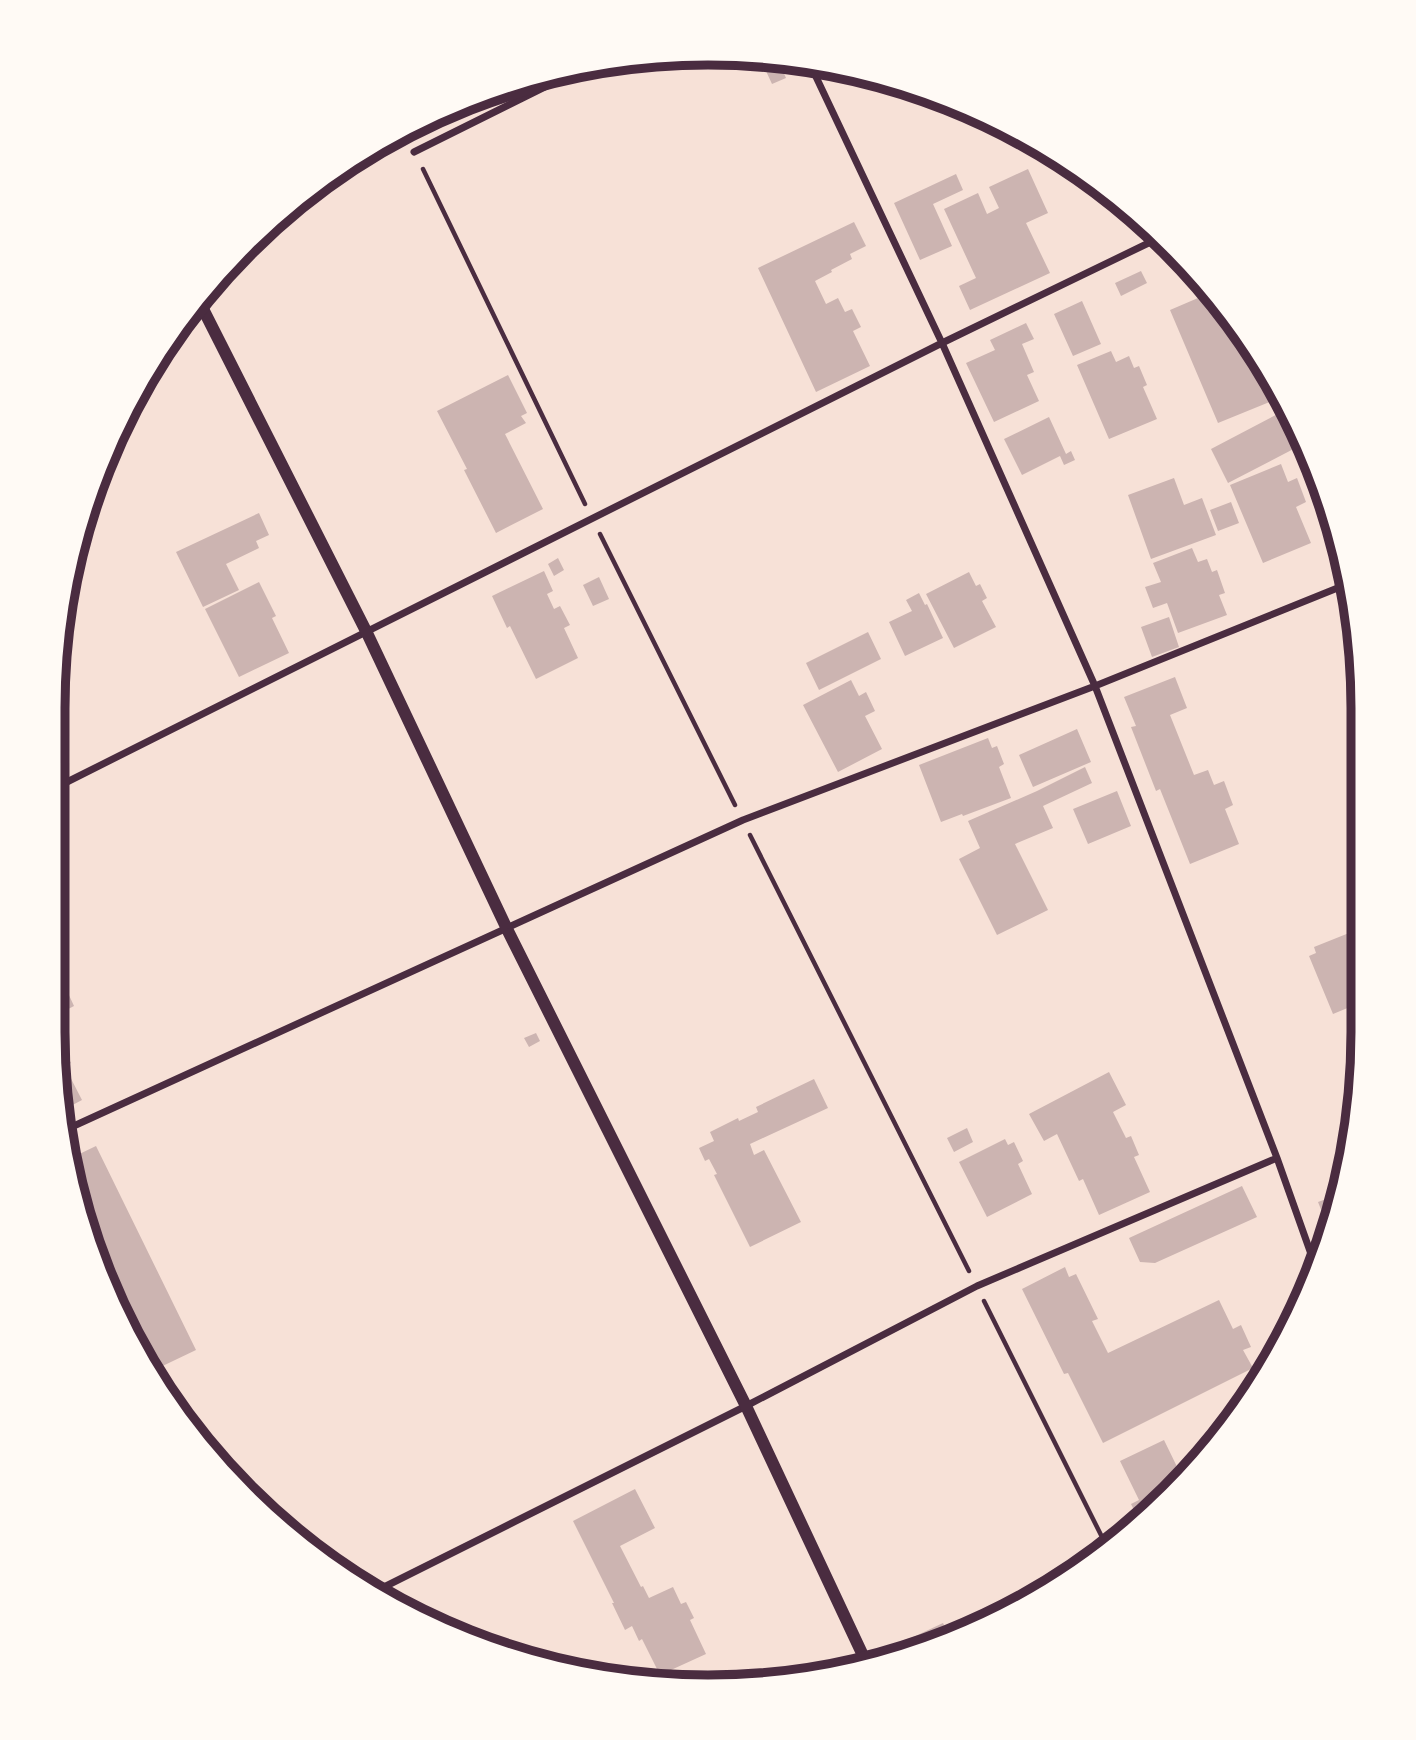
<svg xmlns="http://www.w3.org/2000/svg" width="1416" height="1740" viewBox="0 0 1416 1740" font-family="Ubuntu,sans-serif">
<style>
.building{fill:#ccb4b1}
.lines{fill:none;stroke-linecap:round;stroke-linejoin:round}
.path{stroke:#4a2c40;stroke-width:4.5}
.minor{stroke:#4a2c40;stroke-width:7}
.tertiary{stroke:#4a2c40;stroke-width:12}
.rim{fill:none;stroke:#4a2c40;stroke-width:9}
</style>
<rect width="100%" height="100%" fill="#f7e1d7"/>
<path class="building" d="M 666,54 L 671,54 L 676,63 L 664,68 L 659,57 Z
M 780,64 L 786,78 L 772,84 L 766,71 Z
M 519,82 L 520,85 L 447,120 L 443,111 Z
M 1028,169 L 1048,213 L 1026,223 L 1050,273 L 970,310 L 959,286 L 976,278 L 944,209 L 978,193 L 987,214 L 999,208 L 989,187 Z
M 956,174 L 963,190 L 933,204 L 952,246 L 920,260 L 894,203 Z
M 854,222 L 866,246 L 850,254 L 852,259 L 831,270 L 832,272 L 815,281 L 826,304 L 838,298 L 845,312 L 852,309 L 861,327 L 853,331 L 870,366 L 816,392 L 758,268 Z
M 1141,271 L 1147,283 L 1121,296 L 1115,283 Z
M 1212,292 L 1228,309 L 1282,397 L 1218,423 L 1170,310 Z
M 1082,301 L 1101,344 L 1073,356 L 1054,314 Z
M 1026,323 L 1034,339 L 1022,344 L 1034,372 L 1027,375 L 1039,401 L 994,422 L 966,363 L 995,350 L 990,340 Z
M 1111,351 L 1116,362 L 1129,356 L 1134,368 L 1139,366 L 1147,385 L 1143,387 L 1157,419 L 1109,439 L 1077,365 Z
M 508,375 L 527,413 L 521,416 L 526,423 L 505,434 L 543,509 L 496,533 L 464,470 L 467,469 L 437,411 Z
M 1289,408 L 1305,443 L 1228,483 L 1211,449 Z
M 1049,417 L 1066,454 L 1071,451 L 1075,460 L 1064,465 L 1060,456 L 1022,475 L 1004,439 Z
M 1281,464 L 1288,482 L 1297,478 L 1306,502 L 1296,507 L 1311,543 L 1263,563 L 1230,485 Z
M 1174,478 L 1184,505 L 1202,498 L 1216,535 L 1151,559 L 1128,495 Z
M 1231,502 L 1239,523 L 1218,531 L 1210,510 Z
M 259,513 L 269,535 L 256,541 L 259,548 L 226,564 L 239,590 L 203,607 L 176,552 Z
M 1192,548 L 1198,562 L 1207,559 L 1212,572 L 1217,570 L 1225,593 L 1219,595 L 1227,615 L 1178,633 L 1167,603 L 1153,608 L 1145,587 L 1161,582 L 1153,563 Z
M 558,558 L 564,570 L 554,576 L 548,564 Z
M 544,571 L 553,591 L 547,594 L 554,609 L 560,606 L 570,625 L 564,628 L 578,658 L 536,679 L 510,626 L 507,628 L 492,596 Z
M 969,572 L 976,586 L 980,584 L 987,598 L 982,601 L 996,627 L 954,648 L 926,594 Z
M 599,577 L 609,599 L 593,606 L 583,585 Z
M 259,582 L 276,616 L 272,618 L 289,653 L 239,677 L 205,609 Z
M 919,593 L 925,605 L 927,604 L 943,638 L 905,656 L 889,622 L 912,611 L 906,600 Z
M 1169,617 L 1179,647 L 1152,657 L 1141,627 Z
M 868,632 L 881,659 L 819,690 L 806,663 Z
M 1175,677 L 1187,708 L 1170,715 L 1194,775 L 1208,770 L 1214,785 L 1224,781 L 1233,805 L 1225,809 L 1239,844 L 1190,864 L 1160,789 L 1156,791 L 1131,727 L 1136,726 L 1124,697 Z
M 851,680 L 859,696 L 866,692 L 875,711 L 865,716 L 882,749 L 838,772 L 803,705 Z
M 1077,729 L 1091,762 L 1033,787 L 1019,755 Z
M 988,738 L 992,748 L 997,746 L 1004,764 L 999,767 L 1011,798 L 963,816 L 962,814 L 941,822 L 919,765 Z
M 1085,767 L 1092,783 L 1043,806 L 1053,828 L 1015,844 L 1048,910 L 997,935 L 959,859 L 980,848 L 968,821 L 1037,791 Z
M 1117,791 L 1131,826 L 1088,844 L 1073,809 Z
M 1354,931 L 1362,950 L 1362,1002 L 1333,1014 L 1309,956 L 1316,953 L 1314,947 Z
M 56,967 L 74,1006 L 53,1017 L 53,968 Z
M 536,1033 L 540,1041 L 529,1047 L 524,1038 Z
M 59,1039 L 71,1063 L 65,1067 L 82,1100 L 63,1110 L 54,1042 Z
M 1109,1072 L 1126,1105 L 1113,1112 L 1126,1138 L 1131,1136 L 1139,1155 L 1134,1157 L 1150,1192 L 1099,1215 L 1083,1179 L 1079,1181 L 1057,1134 L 1044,1141 L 1029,1114 Z
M 814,1079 L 828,1108 L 750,1144 L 754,1155 L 764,1150 L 801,1222 L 750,1247 L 714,1175 L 717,1174 L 709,1159 L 705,1161 L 699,1148 L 714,1141 L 710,1132 L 738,1118 L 739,1121 L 758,1112 L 756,1107 Z
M 967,1128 L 973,1142 L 954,1152 L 947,1138 Z
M 1005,1139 L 1008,1145 L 1014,1142 L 1023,1161 L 1018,1164 L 1032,1194 L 987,1217 L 959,1162 Z
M 96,1146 L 196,1350 L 150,1372 L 140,1359 L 75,1201 L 69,1159 Z
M 1242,1186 L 1257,1217 L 1155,1263 L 1140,1262 L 1129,1238 Z
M 1344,1187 L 1341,1201 L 1330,1232 L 1318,1202 L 1329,1198 L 1327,1194 Z
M 1065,1267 L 1069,1277 L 1076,1274 L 1098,1319 L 1092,1321 L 1108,1353 L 1219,1300 L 1233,1329 L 1241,1325 L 1251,1347 L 1243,1350 L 1253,1368 L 1103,1443 L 1068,1373 L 1064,1374 L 1022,1289 Z
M 1164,1440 L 1182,1477 L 1139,1520 L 1131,1504 L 1139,1500 L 1120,1461 Z
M 635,1489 L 655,1528 L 620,1546 L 641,1587 L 643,1586 L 649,1598 L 673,1587 L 681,1604 L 686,1602 L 694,1618 L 690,1620 L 706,1654 L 660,1675 L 642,1639 L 639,1641 L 632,1626 L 625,1630 L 612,1603 L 614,1603 L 573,1521 Z
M 943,1623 L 949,1636 L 894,1655 L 890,1648 Z"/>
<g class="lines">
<path class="path" d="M 423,169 L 585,504
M 600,534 L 735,805
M 750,835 L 969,1271
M 984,1301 L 1109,1551"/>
<path class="minor" d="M 809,62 L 942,343 L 1095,686 L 1277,1158 L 1316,1268
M 414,152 L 585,67
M 53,789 L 942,343 L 1161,237
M 65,1130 L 743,820 L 1095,686 L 1340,587 L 1349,587
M 372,1593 L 746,1406 L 977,1286 L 1277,1158"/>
<path class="tertiary" d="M 199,301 L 367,633 L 507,929 L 746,1406 L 867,1664"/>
</g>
<path d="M0 0H1416V1740H0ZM708 65H708A643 643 0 0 1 1351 708V1032A643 643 0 0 1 708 1675H708A643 643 0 0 1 65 1032V708A643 643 0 0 1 708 65Z" fill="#fffaf5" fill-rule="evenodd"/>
<path class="rim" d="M708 65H708A643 643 0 0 1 1351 708V1032A643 643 0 0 1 708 1675H708A643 643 0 0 1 65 1032V708A643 643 0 0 1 708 65Z"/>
</svg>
